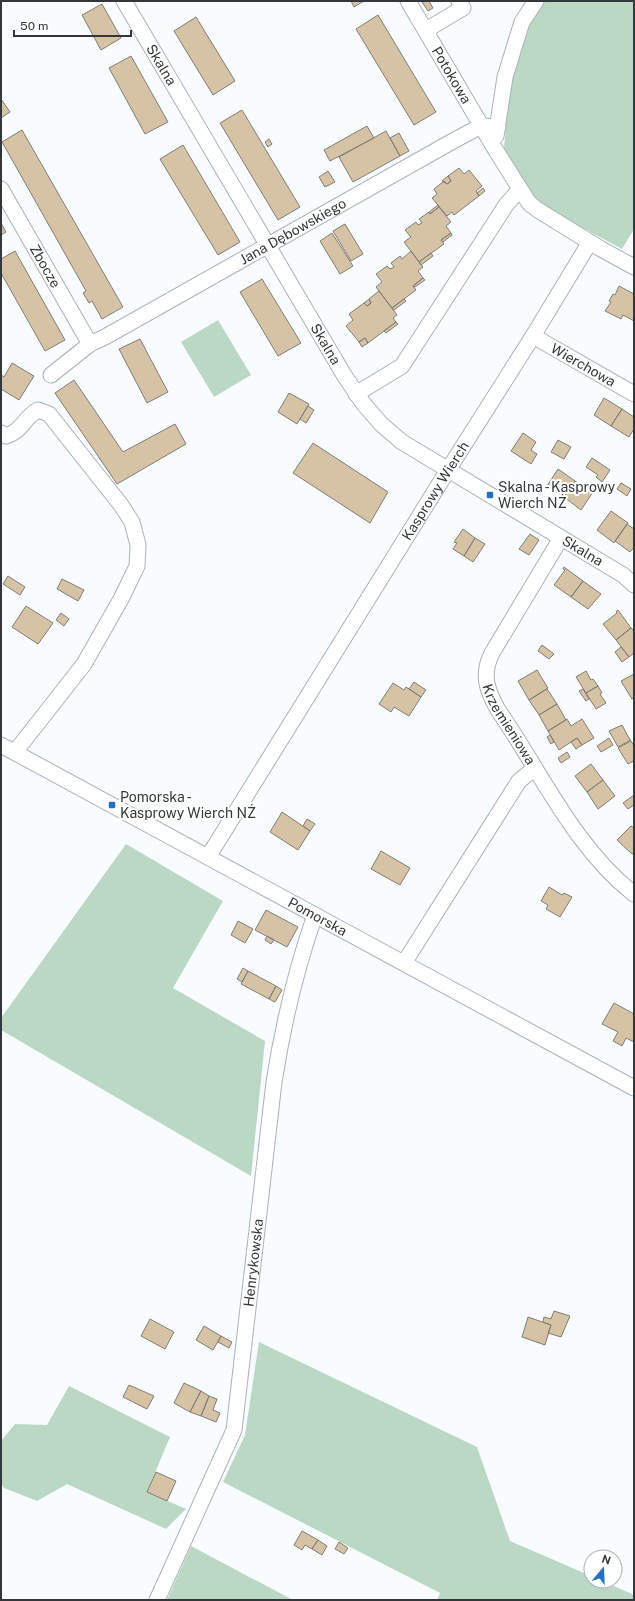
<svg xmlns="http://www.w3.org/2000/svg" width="635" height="1601" viewBox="0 0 635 1601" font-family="'Public Sans',sans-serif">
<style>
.green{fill:#bbd8c5}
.building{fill:#d6c3a5;stroke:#807d77}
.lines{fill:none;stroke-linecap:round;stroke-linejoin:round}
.minor-casing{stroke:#abb1b6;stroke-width:17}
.minor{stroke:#fff;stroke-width:15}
.poi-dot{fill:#2471c1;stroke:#fff;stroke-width:1.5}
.labels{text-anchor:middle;stroke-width:4;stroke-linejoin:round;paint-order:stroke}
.street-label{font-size:14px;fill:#343739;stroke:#fff}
.poi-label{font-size:14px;fill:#343739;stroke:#fff;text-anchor:start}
</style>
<rect width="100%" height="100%" fill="#f9fcfe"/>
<path class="green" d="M 543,1 L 634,1 L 634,229 L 622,249 L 555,213 L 539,202 L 529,190 L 504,148 L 510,76 L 525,31 Z
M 218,320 L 251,375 L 214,397 L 181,342 Z
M 126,844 L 223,901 L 173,988 L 265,1041 L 251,1176 L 1,1030 L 1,1018 Z
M 259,1342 L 477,1447 L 510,1541 L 591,1576 L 591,1581 L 603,1581 L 634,1595 L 634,1600 L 437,1600 L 440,1593 L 223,1482 L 245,1435 Z
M 69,1386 L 170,1437 L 147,1492 L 186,1509 L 166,1529 L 67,1484 L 37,1501 L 4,1488 L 1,1483 L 1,1441 L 15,1424 L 47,1425 Z
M 191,1546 L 293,1600 L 167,1600 Z"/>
<path class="building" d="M 351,1 L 364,1 L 354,7 Z
M 429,1 L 433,8 L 428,11 L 422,2 Z
M 102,4 L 121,38 L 101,50 L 82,15 Z
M 378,15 L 436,112 L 414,125 L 356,29 Z
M 196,17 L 235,81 L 213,95 L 174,31 Z
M 131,56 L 168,122 L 145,134 L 109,68 Z
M 1,99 L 10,112 L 1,118 Z
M 242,110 L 300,207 L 278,220 L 220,123 Z
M 367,126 L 374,138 L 330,161 L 324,150 Z
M 22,130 L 123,307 L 102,319 L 92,301 L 89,303 L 83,293 L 86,291 L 2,142 Z
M 386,131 L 400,156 L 353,182 L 339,157 Z
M 399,133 L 409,151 L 400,156 L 390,138 Z
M 269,139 L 272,144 L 268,147 L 265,142 Z
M 183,145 L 240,242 L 218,255 L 160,159 Z
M 459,168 L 464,174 L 469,170 L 482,186 L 476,191 L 479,196 L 454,215 L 452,212 L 447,216 L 432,198 L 437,194 L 434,189 L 444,181 L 447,184 L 451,181 L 448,176 Z
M 328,171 L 335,182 L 325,187 L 319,177 Z
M 448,176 L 451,181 L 447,184 L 442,181 Z
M 483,188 L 485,191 L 479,196 L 477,193 Z
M 438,205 L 439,207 L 430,214 L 429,212 Z
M 439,207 L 451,222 L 446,226 L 451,233 L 441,240 L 444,244 L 419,262 L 404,242 L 411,237 L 405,230 L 416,222 L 418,225 L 422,223 L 419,219 L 429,212 L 430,214 Z
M 1,223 L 6,232 L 1,235 Z
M 345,224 L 363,254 L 351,261 L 333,231 Z
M 332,233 L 353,266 L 340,274 L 320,241 Z
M 451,233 L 452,235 L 443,242 L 441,240 Z
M 15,251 L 65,340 L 45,351 L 1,273 L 1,259 Z
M 411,251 L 423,267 L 418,271 L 423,278 L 413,286 L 416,290 L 392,308 L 376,287 L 382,282 L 376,274 L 387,266 L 390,269 L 394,267 L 391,263 L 400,256 L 402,259 Z
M 431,253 L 433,256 L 421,265 L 419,262 Z
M 423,278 L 425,280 L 415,287 L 413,286 Z
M 262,279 L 301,343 L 278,356 L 240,292 Z
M 619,286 L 634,294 L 634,321 L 623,315 L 621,319 L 605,311 L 611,302 L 609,301 L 613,294 L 615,295 Z
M 379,291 L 397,315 L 393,318 L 396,322 L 368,343 L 365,338 L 359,342 L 346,326 L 353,320 L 349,314 L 364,303 L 367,306 L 371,303 L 369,299 Z
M 369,299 L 371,303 L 367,306 L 364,303 Z
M 404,299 L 406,301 L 394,310 L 392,308 Z
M 396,322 L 398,324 L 386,333 L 384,331 Z
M 365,338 L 368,343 L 362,347 L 359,342 Z
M 140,339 L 168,392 L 147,403 L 119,349 Z
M 12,363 L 34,376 L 19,400 L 1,389 L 1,375 L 4,377 Z
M 74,380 L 123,452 L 175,424 L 186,444 L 117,484 L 55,393 Z
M 289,393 L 309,404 L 297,424 L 278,412 Z
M 604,398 L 622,409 L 611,426 L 594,415 Z
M 308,406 L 314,410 L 306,423 L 300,419 Z
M 622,409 L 634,417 L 634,429 L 629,437 L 611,426 Z
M 523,433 L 536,442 L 531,450 L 537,454 L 531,464 L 511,451 Z
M 558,440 L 571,447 L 564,459 L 551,452 Z
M 313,443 L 388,492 L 370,523 L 293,473 Z
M 592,458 L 610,470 L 602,482 L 596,477 L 598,475 L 586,467 Z
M 558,469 L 575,481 L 564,497 L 547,486 Z
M 575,481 L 591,492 L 592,491 L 593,492 L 581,510 L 564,497 Z
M 621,483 L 631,489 L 627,496 L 617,489 Z
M 611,511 L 628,523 L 614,543 L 597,530 Z
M 627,524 L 634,529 L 634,547 L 630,552 L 615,541 Z
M 463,529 L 475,538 L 464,556 L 453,549 L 457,543 L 454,542 Z
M 530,534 L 539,540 L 529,555 L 519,549 Z
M 475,538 L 485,544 L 473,562 L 464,556 Z
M 564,567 L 583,581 L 571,597 L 554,585 L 565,570 L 563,569 Z
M 8,576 L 25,587 L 20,595 L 3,584 Z
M 62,579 L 84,590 L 78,601 L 57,589 Z
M 583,581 L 601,594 L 588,609 L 571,597 Z
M 26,606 L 53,623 L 38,644 L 12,627 Z
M 618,610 L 631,628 L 616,640 L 603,624 L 617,613 L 616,612 Z
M 61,613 L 69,619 L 64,626 L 56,620 Z
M 631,628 L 634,631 L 634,653 L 629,657 L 616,640 Z
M 542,645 L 554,654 L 549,659 L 538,651 Z
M 621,647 L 629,657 L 622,662 L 615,652 Z
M 537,670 L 548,688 L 529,700 L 518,681 Z
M 586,671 L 591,680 L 593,679 L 598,686 L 586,693 L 576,677 Z
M 634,674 L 634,697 L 632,699 L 621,681 Z
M 414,682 L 426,690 L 421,697 L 409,689 Z
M 393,683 L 404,690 L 406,687 L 421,697 L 409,716 L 394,707 L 391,712 L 379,704 Z
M 598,686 L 602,693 L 600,694 L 606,703 L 596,709 L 586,693 Z
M 547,689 L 557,704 L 539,715 L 529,700 Z
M 583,689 L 589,699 L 586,701 L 579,691 Z
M 557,704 L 566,720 L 548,731 L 539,715 Z
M 567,719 L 571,726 L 582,719 L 594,738 L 582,745 L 577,738 L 559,750 L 548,731 Z
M 622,725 L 630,740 L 631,740 L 618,747 L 609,731 Z
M 550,735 L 554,742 L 551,744 L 547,737 Z
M 577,738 L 582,745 L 576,749 L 571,742 Z
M 609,738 L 613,745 L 601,752 L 597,746 Z
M 631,741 L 634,746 L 634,761 L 628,764 L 618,748 Z
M 567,752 L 570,757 L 561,763 L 558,758 Z
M 591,764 L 603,780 L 587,792 L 575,776 Z
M 603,780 L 615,796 L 598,809 L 587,792 Z
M 634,795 L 634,805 L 628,809 L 623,803 Z
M 282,812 L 310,831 L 298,850 L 270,832 Z
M 307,819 L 315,824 L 310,831 L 303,826 Z
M 631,826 L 634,828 L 634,853 L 632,854 L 617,840 Z
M 381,851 L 410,868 L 400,885 L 371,869 Z
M 549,887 L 562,895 L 564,893 L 572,897 L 560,917 L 546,909 L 548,905 L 541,901 Z
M 266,910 L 298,927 L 287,947 L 255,930 Z
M 238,921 L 253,929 L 245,943 L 231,935 Z
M 267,936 L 274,940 L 271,944 L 265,940 Z
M 243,968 L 248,971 L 242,982 L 237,979 Z
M 248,971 L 276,986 L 269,999 L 241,984 Z
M 276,986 L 282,990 L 275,1002 L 269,999 Z
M 614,1003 L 634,1014 L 634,1042 L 626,1038 L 622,1046 L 613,1041 L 618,1032 L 602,1024 Z
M 554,1311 L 570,1316 L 561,1337 L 548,1333 L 551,1325 L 543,1322 L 544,1317 L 551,1319 Z
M 528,1317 L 551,1325 L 545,1345 L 522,1337 Z
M 150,1319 L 174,1332 L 165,1349 L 141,1336 Z
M 204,1326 L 221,1336 L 213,1350 L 196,1340 Z
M 221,1336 L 232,1342 L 229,1348 L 218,1342 Z
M 184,1383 L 201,1391 L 190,1412 L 174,1403 Z
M 129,1385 L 154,1396 L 147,1409 L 123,1397 Z
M 201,1391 L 209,1396 L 201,1416 L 190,1412 Z
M 209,1396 L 217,1399 L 213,1410 L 220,1413 L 216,1422 L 201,1416 Z
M 156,1472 L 176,1481 L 167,1501 L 147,1492 Z
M 302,1531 L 318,1540 L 312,1549 L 305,1545 L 302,1550 L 294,1545 Z
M 318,1540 L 327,1546 L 322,1555 L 312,1549 Z
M 339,1542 L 348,1548 L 344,1554 L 335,1549 Z"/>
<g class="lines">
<defs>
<g id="minor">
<path id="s1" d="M 124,1 L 344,375 L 363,403 L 381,424 L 402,442 L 623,575 L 634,585"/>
<path id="s2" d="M 408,1 L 495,149 L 529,203 L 538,210 L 601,249 L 634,267"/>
<path d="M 426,30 L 463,8 L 459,1"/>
<path d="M 496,136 L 505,77 L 522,22 L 536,1"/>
<path id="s3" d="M 1,189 L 90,344"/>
<path id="s4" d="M 533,336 L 634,394"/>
<path id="s5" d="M 51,375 L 90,344 L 105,337 L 453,141 L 481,126 L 498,127"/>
<path d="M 356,394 L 402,366 L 506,205 L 520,189"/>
<path d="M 1,433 L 6,436 C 23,431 24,417 38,410 L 49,414 L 121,505 L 132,522 L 138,545 L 137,566 L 121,599 L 84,664 L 15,752"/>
<path id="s6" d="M 561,538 L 492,653 C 481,675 487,690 498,710 C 541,772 574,847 634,894"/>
<path id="s7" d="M 1,745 L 634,1088"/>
<path id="s8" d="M 208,857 L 448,470 L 533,336 L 590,242"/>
<path d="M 404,963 L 519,781 L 535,768"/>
<path id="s9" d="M 157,1600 L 234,1430 L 274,1082 C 283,1025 296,969 315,915"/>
</g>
</defs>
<use href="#minor" class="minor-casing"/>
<use href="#minor" class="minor"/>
</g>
<g class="poi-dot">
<rect x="486" y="491" width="8" height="8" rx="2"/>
<rect x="108" y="801" width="8" height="8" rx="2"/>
</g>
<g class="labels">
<g class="street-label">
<text dy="5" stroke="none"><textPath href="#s1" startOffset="74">Skalna</textPath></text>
<text dy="5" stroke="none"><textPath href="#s2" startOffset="86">Potokowa</textPath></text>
<text dy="5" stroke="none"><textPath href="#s5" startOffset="282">Jana Dębowskiego</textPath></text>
<text dy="5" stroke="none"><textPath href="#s3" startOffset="89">Zbocze</textPath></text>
<text dy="5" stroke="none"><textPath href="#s1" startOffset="398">Skalna</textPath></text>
<text dy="5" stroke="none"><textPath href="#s4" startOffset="58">Wierchowa</textPath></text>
<text dy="5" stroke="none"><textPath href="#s8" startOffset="431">Kasprowy Wierch</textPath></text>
<text dy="5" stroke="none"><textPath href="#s1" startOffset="734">Skalna</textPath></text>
<text dy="5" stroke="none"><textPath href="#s6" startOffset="212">Krzemieniowa</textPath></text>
<text dy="5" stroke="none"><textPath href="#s7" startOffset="360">Pomorska</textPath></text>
<text dy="5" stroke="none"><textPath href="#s9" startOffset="355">Henrykowska</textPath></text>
</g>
<g class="poi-label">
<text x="498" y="492">Skalna - Kasprowy<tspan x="498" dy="16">Wierch NŻ</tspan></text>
<text x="120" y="802">Pomorska -<tspan x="120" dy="16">Kasprowy Wierch NŻ</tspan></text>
</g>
</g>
<rect width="635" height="1601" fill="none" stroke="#343739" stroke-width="4"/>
<g transform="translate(603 1569) rotate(19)"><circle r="19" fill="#ffffff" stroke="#aeafb0"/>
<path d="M0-3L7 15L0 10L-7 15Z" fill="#2471c1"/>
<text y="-6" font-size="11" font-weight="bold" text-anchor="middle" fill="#343739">N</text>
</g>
<path d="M14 30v6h117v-6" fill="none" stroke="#343739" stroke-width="2"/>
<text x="20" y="30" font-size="12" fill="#343739" stroke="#ffffff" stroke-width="3" paint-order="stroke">50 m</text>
</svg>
